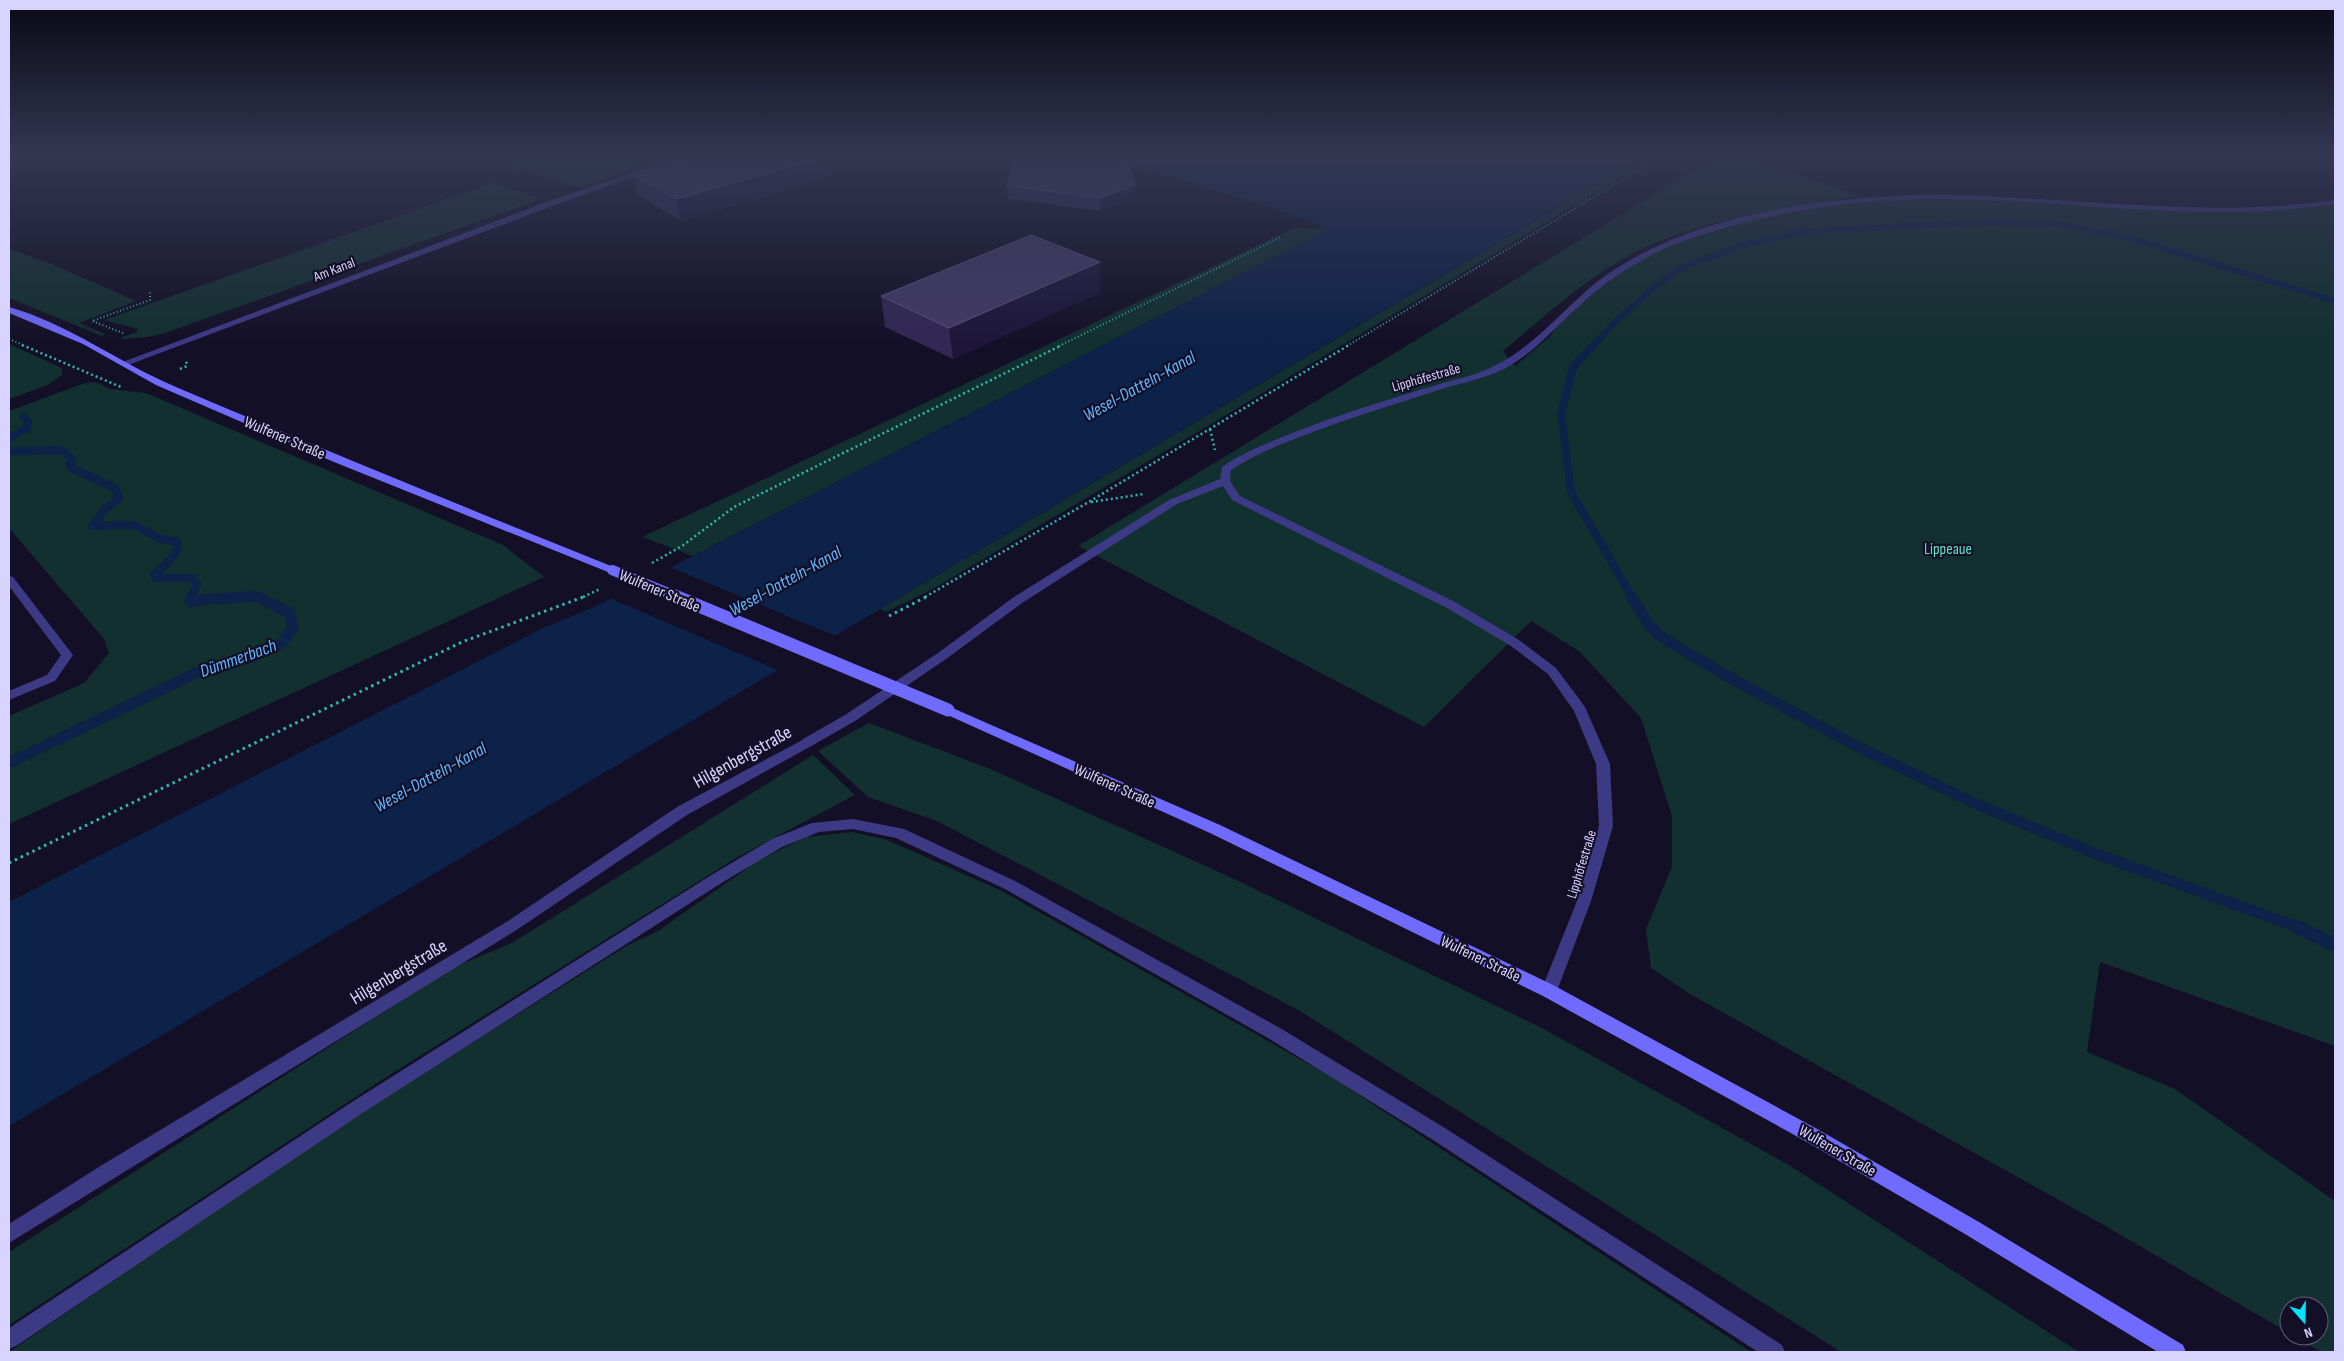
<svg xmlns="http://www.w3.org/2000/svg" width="2344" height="1361" viewBox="0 0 2344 1361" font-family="'Sofia Sans Condensed',sans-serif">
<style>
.green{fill:#12302f}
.water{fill:#0c2248}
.pier{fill:#130f26}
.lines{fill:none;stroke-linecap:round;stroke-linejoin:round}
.stream-far3{stroke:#0c2248;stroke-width:6}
.stream-far2{stroke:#0c2248;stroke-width:8}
.stream-far1{stroke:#0c2248;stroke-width:11}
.stream{stroke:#0c2248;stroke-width:14}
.path-far2{stroke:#2fb8b0;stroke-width:2;stroke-dasharray:1 2.5;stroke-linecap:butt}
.path-far1{stroke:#2fb8b0;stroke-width:2.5;stroke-dasharray:2 3;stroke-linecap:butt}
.path{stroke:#2fb8b0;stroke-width:3;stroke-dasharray:2.5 4;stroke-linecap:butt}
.lane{fill:#3d3a85;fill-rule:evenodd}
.street{fill:#3d3a85;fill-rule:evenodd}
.secondary{fill:#6f6bff;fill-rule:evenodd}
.secondary-bridge-far1{stroke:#6f6bff;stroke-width:10}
.secondary-bridge{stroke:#6f6bff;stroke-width:13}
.wall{fill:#312854}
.shaded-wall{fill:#1d163a}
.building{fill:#433a66;stroke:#5a527e}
.labels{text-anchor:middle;stroke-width:4.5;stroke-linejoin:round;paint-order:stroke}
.far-street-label{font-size:14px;fill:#d9d4ff;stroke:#130f26}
.street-label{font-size:16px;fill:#d9d4ff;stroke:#130f26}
.park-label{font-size:16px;fill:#5fe0c0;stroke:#130f26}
.water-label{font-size:18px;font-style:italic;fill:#62b6ff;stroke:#130f26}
.near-street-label{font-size:19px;fill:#d9d4ff;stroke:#130f26}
</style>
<rect width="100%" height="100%" fill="#130f26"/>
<path class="green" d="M 466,154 L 674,154 L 579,187 Z
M 1648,154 L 1660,154 L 1206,427 L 931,590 L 886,612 L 880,609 Z
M 1721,154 L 1737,154 L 1860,196 C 1782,209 1700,218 1630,255 C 1583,280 1543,318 1503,351 L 1515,366 L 1549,337 L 1565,316 L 1644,255 L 1708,229 L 1838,202 L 1947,198 L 2206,210 L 2296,208 L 2335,203 L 2335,1046 L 2100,962 L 2087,1052 L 2175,1089 L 2335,1201 L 2335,1352 L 2321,1352 L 2293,1336 L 2319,1336 L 2319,1306 L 2289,1306 L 2289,1333 L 2107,1227 L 1690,994 L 1651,968 L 1646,929 L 1672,867 L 1672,816 L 1641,718 L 1579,651 L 1531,621 L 1424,727 L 1078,546 Z
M 492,183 L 537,198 L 533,202 L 165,333 L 148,337 L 122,339 L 122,337 L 137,332 L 138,329 L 104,320 Z
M 1294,228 L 1329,229 L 693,556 L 642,537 Z
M 9,249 L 49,263 L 136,301 L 79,323 L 105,334 L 102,336 L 9,298 Z
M 9,344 L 62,368 L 62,375 L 48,385 L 9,399 Z
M 96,382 L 110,389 L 146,393 L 503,545 L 544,577 L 9,824 L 9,716 L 84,683 L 109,653 L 104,639 L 9,528 L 9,411 L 85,383 Z
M 869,723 L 988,768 L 1230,877 L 1542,1028 L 1789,1165 L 2079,1352 L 1841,1352 L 1300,1011 L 937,821 L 868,797 L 818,751 Z
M 813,755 L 855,795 L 736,858 L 380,1081 L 9,1325 L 9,1252 L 454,967 L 512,943 Z
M 852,832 L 885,839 L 1002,891 L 1330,1076 L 1751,1352 L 9,1352 L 341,1125 L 628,945 L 658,931 L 759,860 L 806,837 Z"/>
<path class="water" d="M 1127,154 L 1647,154 L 9,1126 L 9,902 L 543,628 L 592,608 L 1328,229 L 1290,214 L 1126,162 Z"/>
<path class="pier" d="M 667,566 L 838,637 L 780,671 L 607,597 Z"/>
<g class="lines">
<path class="stream-far3" d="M 1593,346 L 1615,322 L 1658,284 L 1683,267 L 1742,245 L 1810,231 L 1988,222 L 2060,224 L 2129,238 L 2335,301"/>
<path class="stream-far2" d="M 1594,345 L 1573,367 L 1561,414 L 1571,492 L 1632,597
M 9,438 L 27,428 L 28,422 L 24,417
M 9,451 L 60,450 L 72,458 L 69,465 L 71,468 L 115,488 L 119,498 L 104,510 L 92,526 L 134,525 L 161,539 L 177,542 C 180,555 162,567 154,575 L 156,578 L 192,578 L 197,584 L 191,597
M 237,597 L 259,597"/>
<path class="stream-far1" d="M 192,596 L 190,601 L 254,596
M 1631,596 L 1649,625 L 1663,638 L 1725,675 L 1862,749 L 1974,803 L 2099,855 L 2300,928
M 9,763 L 196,673 L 247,659 L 281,644 L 293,628 L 290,613 L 256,596"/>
<path class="stream" d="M 2297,927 L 2335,945"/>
<path class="path-far2" d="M 123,333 L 92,321 L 150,300 L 150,292
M 9,339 L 25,346
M 1059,346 L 1281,237
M 1347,346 L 1665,154"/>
<path class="path-far1" d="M 22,345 L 121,387
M 180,369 L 187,366 L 186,360
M 1210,429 L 1215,450
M 1091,502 L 1144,494
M 652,563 L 682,546 L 734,507 L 1062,345
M 583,597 L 600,589
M 925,597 L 1087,503 L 1349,345"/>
<path class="path" d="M 889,616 L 928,596
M 9,863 L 462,642 L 586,596"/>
<path class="lane" d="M 9,576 L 13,577 L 73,655 L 55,681 L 9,700 L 9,691 L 47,675 L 61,655 L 9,586 Z
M 808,737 L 815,742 L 813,745 L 687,815 L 518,929 L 9,1243 L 9,1224 L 102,1165 L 508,921 L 677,807 Z
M 853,819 L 904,829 L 1015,881 L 1280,1028 L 1445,1128 L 1782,1345 L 1785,1352 L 1758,1352 L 1433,1140 L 1268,1038 L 1005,889 L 896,838 L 853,829 L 819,832 L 782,847 L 723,882 L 364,1112 L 16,1346 L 9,1349 L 9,1328 L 352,1102 L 713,874 L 772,839 L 812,823 Z"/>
<path class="street" d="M 689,154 L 698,154 L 566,201 L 128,365 L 120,363 L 560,197 Z
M 1921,195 C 2059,194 2197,220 2335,200 L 2335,204 C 2204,224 2073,200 1942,199 C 1859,199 1777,210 1698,236 C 1653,250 1613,275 1578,307 C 1552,330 1528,360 1495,373 C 1477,380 1458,384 1439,390 C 1392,405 1345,419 1300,437 C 1276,446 1252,456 1231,470 L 1230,481 L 1240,496 L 1455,602 L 1519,640 L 1556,668 L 1585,707 L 1610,764 L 1613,826 L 1591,901 L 1555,996 L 1549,998 L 1543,996 L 1541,991 L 1577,901 L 1599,826 L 1596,764 L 1574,711 L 1548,674 L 1511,646 L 1447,608 L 1232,500 L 1223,486 L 1177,504 L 1022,603 L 946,659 L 855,721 L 813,745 L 808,747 L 801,742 L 803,739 L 845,715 L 938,653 L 1014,597 L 1169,500 L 1220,479 L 1222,467 C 1245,451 1270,442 1295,432 C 1340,414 1387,400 1433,386 C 1452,380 1474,376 1492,367 C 1536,347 1566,304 1605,276 C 1693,214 1816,198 1921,195 Z"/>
<path class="secondary" d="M 9,307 C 69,324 119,363 176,387 C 322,449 469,509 616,568 L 618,570 L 616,572 L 608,572 L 334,462 L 156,385 L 83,344 L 9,313 Z
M 948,706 L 1220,825 L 1555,986 L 1819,1130 L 1979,1222 L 2183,1345 L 2186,1352 L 2158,1352 L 1965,1234 L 1807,1142 L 1543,996 L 1210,833 L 943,713 L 942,710 Z"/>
<path class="secondary-bridge-far1" d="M 612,570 L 678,597"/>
<path class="secondary-bridge" d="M 675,596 L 948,710"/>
</g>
<path class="wall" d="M 632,174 L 828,178 L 681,221 L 638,195 Z
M 1007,186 L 1135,198 L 1100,211 L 1008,199 Z
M 1101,292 L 953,359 L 885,327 L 881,296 Z"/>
<path class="shaded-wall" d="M 824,158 L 828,178 L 681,221 L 676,199 Z
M 1135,185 L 1135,198 L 1100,211 L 1100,198 Z
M 1100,262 L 1101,292 L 953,359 L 949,328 Z"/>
<path class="building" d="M 708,154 L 800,154 L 824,158 L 676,199 L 632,174 Z
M 1015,154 L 1125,154 L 1135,185 L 1100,198 L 1007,186 Z
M 1031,235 L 1100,262 L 949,328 L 881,296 Z"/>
<linearGradient id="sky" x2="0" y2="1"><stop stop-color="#0a0815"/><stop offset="0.45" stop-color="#333752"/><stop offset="1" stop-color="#333752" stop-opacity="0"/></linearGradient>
<rect width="2344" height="344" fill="url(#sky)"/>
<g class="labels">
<g class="far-street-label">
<text transform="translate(334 269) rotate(-21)" y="5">Am Kanal</text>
<text transform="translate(1426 377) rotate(-16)" y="5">Lipphöfestraße</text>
<text transform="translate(1581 864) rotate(-73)" y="5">Lipphöfestraße</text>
</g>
<g class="street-label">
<text transform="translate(285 437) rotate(23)" y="6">Wulfener Straße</text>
<text transform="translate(660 590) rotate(23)" y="6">Wulfener Straße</text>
<text transform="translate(1115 785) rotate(24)" y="6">Wulfener Straße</text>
<text transform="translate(1481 958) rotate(26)" y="6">Wulfener Straße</text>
<text transform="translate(1838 1150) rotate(30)" y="6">Wulfener Straße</text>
</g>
<g class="park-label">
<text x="1948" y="554">Lippeaue</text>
</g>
<g class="water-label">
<text transform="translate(1139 386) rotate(-29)" y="6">Wesel-Datteln-Kanal</text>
<text transform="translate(785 581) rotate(-29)" y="6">Wesel-Datteln-Kanal</text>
<text transform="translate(238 658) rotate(-20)" y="6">Dümmerbach</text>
<text transform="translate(430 777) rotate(-29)" y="6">Wesel-Datteln-Kanal</text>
</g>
<g class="near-street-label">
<text transform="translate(742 756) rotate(-29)" y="7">Hilgenbergstraße</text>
<text transform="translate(398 971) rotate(-31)" y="7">Hilgenbergstraße</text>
</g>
</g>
<rect width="2344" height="1361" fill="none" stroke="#d9d4ff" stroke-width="20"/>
<g transform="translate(2304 1321) rotate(160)"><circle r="24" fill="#130f26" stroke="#625e7d"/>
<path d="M0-4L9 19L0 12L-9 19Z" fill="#00e5ff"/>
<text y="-8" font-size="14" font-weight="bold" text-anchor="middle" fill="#d9d4ff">N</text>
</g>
</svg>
